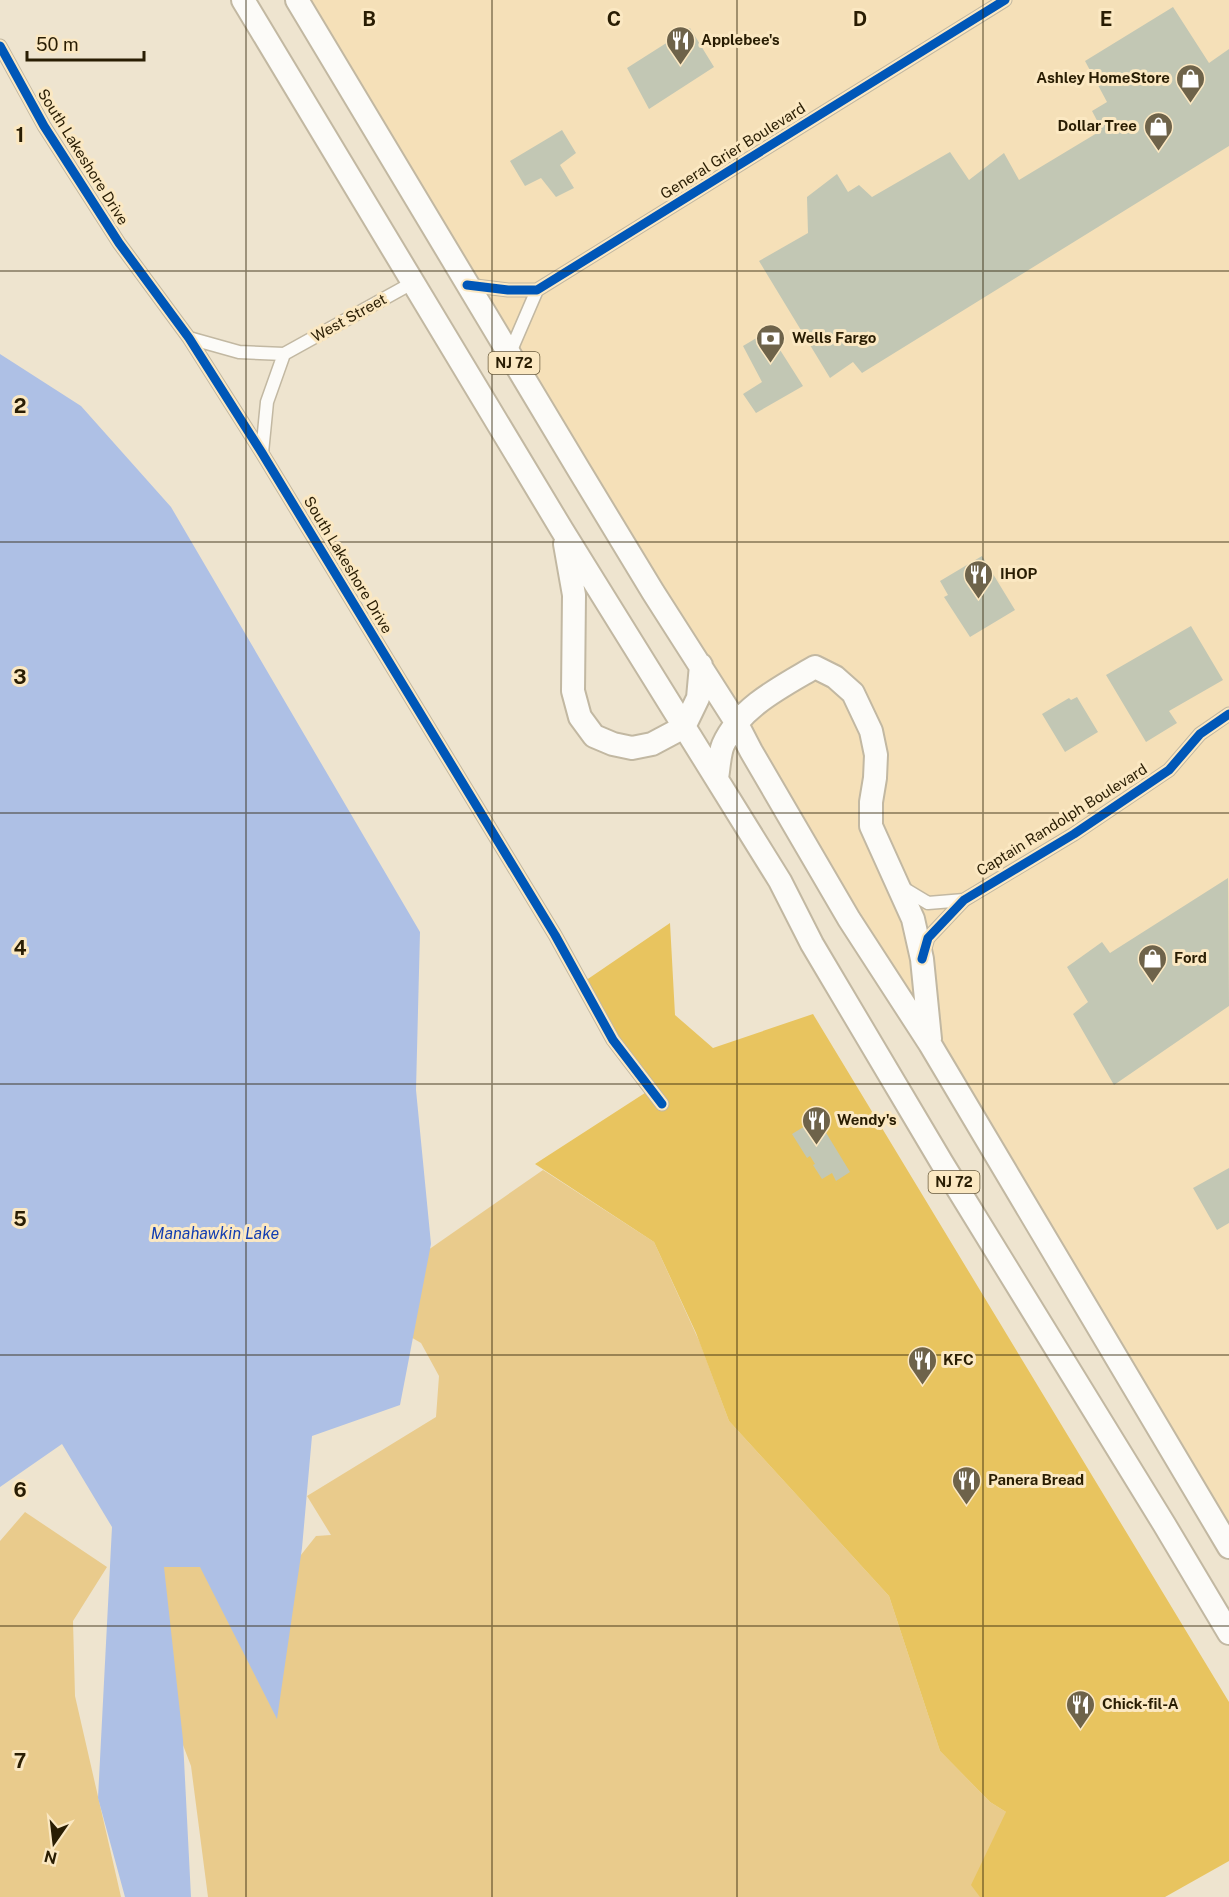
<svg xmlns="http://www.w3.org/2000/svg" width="1229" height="1897" viewBox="0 0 1229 1897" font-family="'Public Sans',sans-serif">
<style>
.built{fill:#f5e0b8}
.green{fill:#e9cb8c}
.forest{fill:#e8c45f}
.water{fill:#aec0e5}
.building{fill:#c2c7b4}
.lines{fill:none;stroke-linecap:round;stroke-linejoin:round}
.street-casing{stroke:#c2b8a2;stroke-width:15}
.highway-casing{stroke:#c2b8a2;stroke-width:26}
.street{stroke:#fcfbf8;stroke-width:12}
.highway{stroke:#fcfbf8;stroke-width:22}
.cycleway-casing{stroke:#fbe8c2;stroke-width:13}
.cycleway{stroke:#0057b8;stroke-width:9}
.grid{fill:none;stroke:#291d03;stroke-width:1.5;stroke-opacity:0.55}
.labels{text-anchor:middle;stroke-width:6;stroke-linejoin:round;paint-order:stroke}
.shield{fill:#fbe8c2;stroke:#685a3c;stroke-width:1.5}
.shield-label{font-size:14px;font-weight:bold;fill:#291d03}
.poi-label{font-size:15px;font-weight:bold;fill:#291d03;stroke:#fbe8c2;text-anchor:start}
.street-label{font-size:15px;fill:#291d03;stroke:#fbe8c2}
.water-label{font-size:16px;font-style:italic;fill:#133eb1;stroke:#fbe8c2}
.grid-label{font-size:20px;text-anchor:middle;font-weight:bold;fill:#291d03;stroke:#fbe8c2;stroke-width:6;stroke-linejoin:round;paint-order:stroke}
</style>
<rect width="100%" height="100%" fill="#eee4cf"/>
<path class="built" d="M 298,0 L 1229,0 L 1229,1547 Z"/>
<path class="green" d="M 543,1170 L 654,1242 L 700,1343 L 729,1421 L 889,1596 L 940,1751 L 990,1802 L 1006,1812 L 1051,1897 L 208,1897 L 191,1766 L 167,1703 L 153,1550 L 285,1575 L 316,1536 L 331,1535 L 307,1496 L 436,1417 L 439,1376 L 421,1343 L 409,1336 L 418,1257 Z
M 25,1512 L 107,1567 L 73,1621 L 75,1696 L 121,1897 L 0,1897 L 0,1541 Z"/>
<path class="forest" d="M 670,923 L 675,1015 L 713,1048 L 813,1014 L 1229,1702 L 1229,1861 L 1165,1897 L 980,1897 L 971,1885 L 1006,1812 L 990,1802 L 940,1751 L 889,1596 L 729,1421 L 696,1333 L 654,1242 L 535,1164 L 648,1091 L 582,983 Z"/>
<path class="water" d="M 0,354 L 81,406 L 171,507 L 420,932 L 416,1090 L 431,1244 L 400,1405 L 312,1436 L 302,1548 L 277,1719 L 200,1567 L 164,1567 L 183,1740 L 191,1897 L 125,1897 L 98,1798 L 112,1527 L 62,1444 L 0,1487 Z"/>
<path class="building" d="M 1173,7 L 1209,63 L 1229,49 L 1229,146 L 862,373 L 853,362 L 830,378 L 759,261 L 808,233 L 807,197 L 837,174 L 848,192 L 859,185 L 872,197 L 950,152 L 969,180 L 1004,153 L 1019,180 L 1102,130 L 1092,111 L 1107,102 L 1085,61 Z
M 690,28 L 714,67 L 649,109 L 627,68 Z
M 562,130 L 576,153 L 560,165 L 574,188 L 556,197 L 541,178 L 525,186 L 510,161 Z
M 768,331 L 803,386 L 756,413 L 743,394 L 762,382 L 743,346 Z
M 982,556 L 1015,610 L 970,637 L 944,597 L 948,595 L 940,581 Z
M 1191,626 L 1223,680 L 1169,711 L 1177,723 L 1146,742 L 1106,675 Z
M 1077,697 L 1098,732 L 1065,752 L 1042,714 L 1069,698 L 1071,700 Z
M 1228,878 L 1229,1006 L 1114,1085 L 1073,1014 L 1088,1002 L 1067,967 L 1102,942 L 1110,953 Z
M 815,1120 L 823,1133 L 825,1131 L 850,1172 L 836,1181 L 832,1173 L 822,1179 L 813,1165 L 815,1164 L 810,1156 L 807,1158 L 792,1134 Z
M 1229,1168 L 1229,1223 L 1217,1230 L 1193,1188 Z"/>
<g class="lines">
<defs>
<path id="street" d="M 0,46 L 44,126 L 119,243 L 189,338 L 262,453 L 555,935 L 613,1040 L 662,1104
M 468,285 L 508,290 L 537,290 L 1005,0
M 189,338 L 239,352 L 284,354 L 414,282
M 509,355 L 537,290
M 262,453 L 267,402 L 284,354
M 903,888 L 928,903 L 964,900
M 924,952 L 928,938 L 964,900 L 1074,834 L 1169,770 L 1200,734 L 1229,714"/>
<path id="highway" d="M 243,0 L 562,530 L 780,881 L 812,944 L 942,1163 L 1164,1524 L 1229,1633
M 297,0 L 579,470 L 653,592 L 736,722 L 751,751 L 849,919 L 930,1044 L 1229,1547
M 565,544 L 574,595 L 573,691 L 580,717 L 594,736 L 613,744 L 632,748 L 652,744 L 684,727 L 698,698 L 701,665
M 717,778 C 719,767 719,755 723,745 C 740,707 781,687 815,667 L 835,677 L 853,693 L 871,731 L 876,755 L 875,778 L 871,802 L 871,826 L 913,919 L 922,959 L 930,1039"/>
</defs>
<use href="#street" class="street-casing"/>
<use href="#highway" class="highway-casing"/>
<use href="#street" class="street"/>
<use href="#highway" class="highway"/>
<defs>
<path id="cycleway" d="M 0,46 L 44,126 L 119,243 L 189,338 L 262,453 L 555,935 L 613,1040 L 662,1104
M 467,285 L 508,290 L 537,290 L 1005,0
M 922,959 L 928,938 L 964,900 L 1074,834 L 1169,770 L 1200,734 L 1229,714"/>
</defs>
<use href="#cycleway" class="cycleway-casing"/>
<use href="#cycleway" class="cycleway"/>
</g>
<path class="grid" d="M 246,0 L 246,1897M 492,0 L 492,1897M 737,0 L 737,1897M 983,0 L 983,1897M 0,271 L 1229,271M 0,542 L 1229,542M 0,813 L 1229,813M 0,1084 L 1229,1084M 0,1355 L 1229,1355M 0,1626 L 1229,1626"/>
<defs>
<symbol id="restaurant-pin" viewBox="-11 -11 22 30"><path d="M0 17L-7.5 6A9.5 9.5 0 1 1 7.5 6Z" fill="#6e634a" stroke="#fbe8c2"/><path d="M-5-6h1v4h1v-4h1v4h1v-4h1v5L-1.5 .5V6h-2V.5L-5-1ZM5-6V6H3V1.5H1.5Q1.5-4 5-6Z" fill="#fff"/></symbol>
<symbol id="shop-pin" viewBox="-11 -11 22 30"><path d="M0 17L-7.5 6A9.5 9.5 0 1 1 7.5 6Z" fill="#6e634a" stroke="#fbe8c2"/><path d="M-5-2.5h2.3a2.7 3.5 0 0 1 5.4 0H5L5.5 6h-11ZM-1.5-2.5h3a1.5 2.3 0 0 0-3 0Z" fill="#fff"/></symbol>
<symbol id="bank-pin" viewBox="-11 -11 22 30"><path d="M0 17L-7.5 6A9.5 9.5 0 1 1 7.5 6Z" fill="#6e634a" stroke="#fbe8c2"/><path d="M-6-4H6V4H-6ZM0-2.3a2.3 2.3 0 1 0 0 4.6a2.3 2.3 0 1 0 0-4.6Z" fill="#fff"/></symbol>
</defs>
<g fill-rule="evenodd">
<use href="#restaurant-pin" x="664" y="24" width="33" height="45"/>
<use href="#shop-pin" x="1174" y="62" width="33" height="45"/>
<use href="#shop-pin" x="1142" y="110" width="33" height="45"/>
<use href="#bank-pin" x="754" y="322" width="33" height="45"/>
<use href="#restaurant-pin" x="962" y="558" width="33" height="45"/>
<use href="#shop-pin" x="1136" y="942" width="33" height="45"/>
<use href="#restaurant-pin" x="800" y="1104" width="33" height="45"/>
<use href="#restaurant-pin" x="906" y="1344" width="33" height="45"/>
<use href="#restaurant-pin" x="950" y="1464" width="33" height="45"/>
<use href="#restaurant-pin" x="1064" y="1688" width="33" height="45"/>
</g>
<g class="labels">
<g class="shield">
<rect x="488.5" y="352" width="51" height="22" rx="4.5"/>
<rect x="928.5" y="1171" width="51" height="22" rx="4.5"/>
</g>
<g class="shield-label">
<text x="514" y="368">NJ 72</text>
<text x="954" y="1187">NJ 72</text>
</g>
<g class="poi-label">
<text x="701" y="45">Applebee's</text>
<text x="1170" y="83" text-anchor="end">Ashley HomeStore</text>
<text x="1137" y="131" text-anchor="end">Dollar Tree</text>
<text x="792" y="343">Wells Fargo</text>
<text x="1000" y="579">IHOP</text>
<text x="1174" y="963">Ford</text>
<text x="837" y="1125">Wendy's</text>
<text x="943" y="1365">KFC</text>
<text x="988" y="1485">Panera Bread</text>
<text x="1102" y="1709">Chick-fil-A</text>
</g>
<g class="street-label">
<text transform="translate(733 151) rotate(-32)" y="5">General Grier Boulevard</text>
<text transform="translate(83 157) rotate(58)" y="5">South Lakeshore Drive</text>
<text transform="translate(349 318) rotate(-29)" y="5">West Street</text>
<text transform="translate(348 565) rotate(59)" y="5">South Lakeshore Drive</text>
<text transform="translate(1062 820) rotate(-32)" y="5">Captain Randolph Boulevard</text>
</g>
<g class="water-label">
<text x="215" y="1239">Manahawkin Lake</text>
</g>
</g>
<g class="grid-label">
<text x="369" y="26">B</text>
<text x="614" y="26">C</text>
<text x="860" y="26">D</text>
<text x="1106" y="26">E</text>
<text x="20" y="142">1</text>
<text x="20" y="413">2</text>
<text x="20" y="684">3</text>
<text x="20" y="955">4</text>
<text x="20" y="1226">5</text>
<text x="20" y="1497">6</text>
<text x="20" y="1768">7</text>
</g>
<g transform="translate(54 1843) rotate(194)" stroke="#fbe8c2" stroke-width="4.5" paint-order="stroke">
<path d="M0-4.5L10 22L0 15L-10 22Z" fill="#291d03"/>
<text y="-9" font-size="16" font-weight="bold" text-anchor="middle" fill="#291d03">N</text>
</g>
<path d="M27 51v9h117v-9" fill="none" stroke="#291d03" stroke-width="3"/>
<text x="36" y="51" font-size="18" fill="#291d03" stroke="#fbe8c2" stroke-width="4.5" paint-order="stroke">50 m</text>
</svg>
